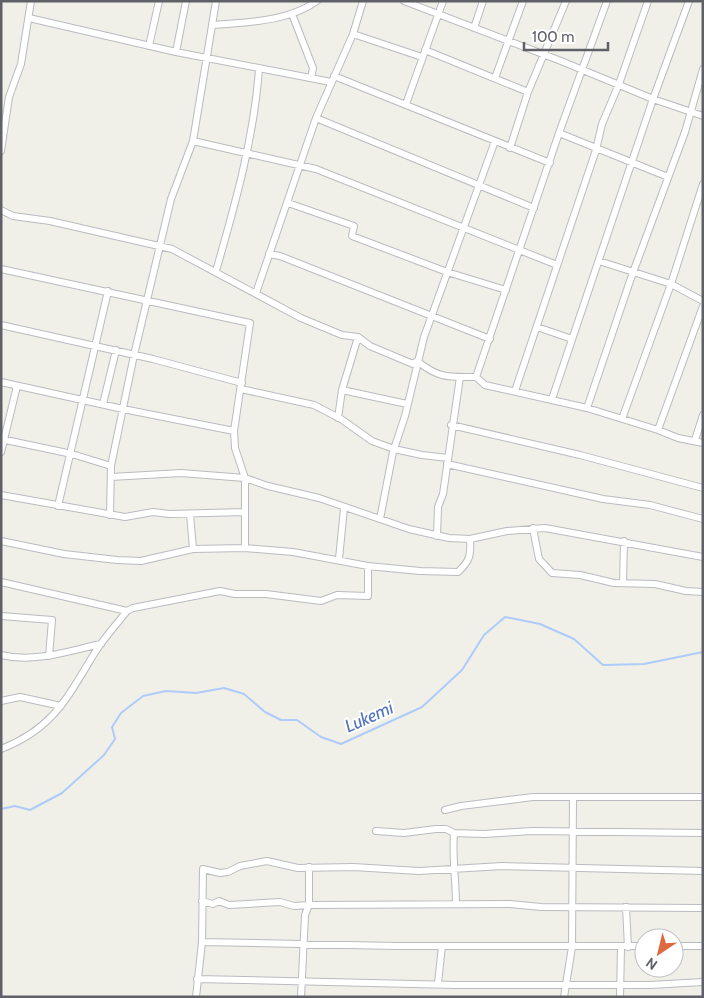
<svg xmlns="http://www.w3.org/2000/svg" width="704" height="998" viewBox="0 0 704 998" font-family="Cabin,sans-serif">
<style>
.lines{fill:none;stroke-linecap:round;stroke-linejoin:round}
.stream{stroke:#aecbf9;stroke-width:2}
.minor-casing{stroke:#babbc0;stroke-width:8}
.minor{stroke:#fff;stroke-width:6}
.labels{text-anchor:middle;stroke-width:4;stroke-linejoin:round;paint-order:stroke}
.water-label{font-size:18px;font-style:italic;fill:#5172bd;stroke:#fff}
</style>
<rect width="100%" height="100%" fill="#f0f0e8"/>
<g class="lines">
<path class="stream" d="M 1,809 L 15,806 L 30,810 L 62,793 L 104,755 L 115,739 L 112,727 L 121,713 L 143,696 L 166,691 L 196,693 L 224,688 L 244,694 L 265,712 L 281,720 L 297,720 L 321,737 L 341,744 L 422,707 L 462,670 L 484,635 L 505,617 L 540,624 L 574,639 L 603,665 L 644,664 L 703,652"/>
<defs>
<path id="minor" d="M 404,1 L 561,61 L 653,99 L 703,116
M 292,14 L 313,68 L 311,78
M 29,18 L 176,52 L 331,82
M 213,25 C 248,22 287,22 317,1
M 474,28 L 483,1
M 353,34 L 422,57
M 149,46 L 159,1
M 425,50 L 528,92
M 176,52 L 186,1
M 334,76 L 550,163
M 495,78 L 523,1
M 406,104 L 443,1
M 316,118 L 534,208
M 559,133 L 668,177
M 193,141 L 316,169 L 557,265
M 510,148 L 528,92 L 566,1
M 1,151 L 9,97 L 21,64 L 31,1
M 288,203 L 354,226 L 352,236 L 447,272 L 506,290
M 1,210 L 13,216 L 50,221 L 172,249 L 301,318 L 342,335 L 358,337 L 370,346 L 413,364 L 417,361 C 440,379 448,377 476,377 L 485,385 L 587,408 L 658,430 L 678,438 L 703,443
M 269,254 L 280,256 L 490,339
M 599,261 L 671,284 L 703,301
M 1,269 L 250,323 L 234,431 L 235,448 L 245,478 L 245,548
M 216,271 C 235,205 254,138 259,69
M 256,293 L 316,118 L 353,34 L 363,1
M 1,325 L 153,359 L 242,383
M 537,327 L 572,339
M 476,377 L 559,133 L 607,1
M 1,382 L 123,409 L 234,431
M 241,389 L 314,405 L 341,419 L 372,441 L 394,449 L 422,455 L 448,458
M 342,390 L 407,404
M 515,391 L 596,150 L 602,124 L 619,84 L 648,1
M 552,399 L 653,99 L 689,1
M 103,404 L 116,350
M 587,408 L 631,278 L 685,132 L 703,69
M 338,418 L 342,390 L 358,337
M 622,419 L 671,284 L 703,184
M 451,425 L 580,455 L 703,488
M 658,430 L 703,306
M 1,439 L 72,454 L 111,466
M 695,440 L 703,415
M 1,452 L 17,386
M 447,464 L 603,499 L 650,505 L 703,519
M 111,477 L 181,473 L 245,478 L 268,486 L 319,498 L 409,529 L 449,538 L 470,539 L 507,531 L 545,528 L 703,557
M 1,495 L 125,517 L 153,512 L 169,514 L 245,512
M 58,506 L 108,291
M 190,514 L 193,549
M 110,515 L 111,466 L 134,355 L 171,199 L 193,141 L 216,1
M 380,519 L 393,452 L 405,416 L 424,337 L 495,141
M 533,528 L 539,559 L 552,573 L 580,575 L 614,583 L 655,584 L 686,591 L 703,592
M 437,536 L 438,507 L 443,494 L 460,377
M 1,541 L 64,554 L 117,560 L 141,561 L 193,549 L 245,548 L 293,552 L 368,566 L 420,571 L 458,572 C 470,561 471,555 470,539
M 339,559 L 344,508
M 1,582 L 127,611
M 623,583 L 624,541
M 1,616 L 52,620 L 49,656
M 1,655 C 35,663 68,651 101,644
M 1,701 L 20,697 L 61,706
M 1,749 C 53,729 67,698 94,654 C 103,639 116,625 127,611 L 133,608 L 220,591 L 235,594 L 266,594 L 321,601 L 337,595 L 368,596 L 368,566
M 445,810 L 461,806 L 533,797 L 703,797
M 376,831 L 404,833 L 436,829 L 446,829 L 454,833 L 484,834 L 532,831 L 703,833
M 454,833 C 452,858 456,880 456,905
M 202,901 L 213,904 L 219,901 L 229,905 L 280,902 L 294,906 L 309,905 L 510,904 L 541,907 L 703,908
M 626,907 L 628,947
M 202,942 L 396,946 L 644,946
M 674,946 L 703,946
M 197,979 L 455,985 L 650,985 L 703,982
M 438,983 L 442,946
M 196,997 L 202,942 L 203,869 L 220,873 L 228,872 L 240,866 L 267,861 L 298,868 L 353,867 L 419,871 L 502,866 L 703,871
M 301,997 L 305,915 L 309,905 L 309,867
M 564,997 L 572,947 L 573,798
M 620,997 L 621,947"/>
</defs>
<use href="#minor" class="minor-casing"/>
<use href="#minor" class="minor"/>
</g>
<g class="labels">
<g class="water-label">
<text transform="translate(369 717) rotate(-24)" y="6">Lukemi</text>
</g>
</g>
<rect width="704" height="998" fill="none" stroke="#5f6167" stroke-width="5"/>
<g transform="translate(659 953) rotate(215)"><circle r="24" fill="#ffffff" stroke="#bfc0c2"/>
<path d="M0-4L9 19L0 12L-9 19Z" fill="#de6840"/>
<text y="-8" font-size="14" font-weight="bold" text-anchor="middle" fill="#5f6167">N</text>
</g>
<path d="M524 42v8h84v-8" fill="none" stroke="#5f6167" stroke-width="2.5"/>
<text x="532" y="42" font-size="15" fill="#5f6167" stroke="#ffffff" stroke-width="4" paint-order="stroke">100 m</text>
</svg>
